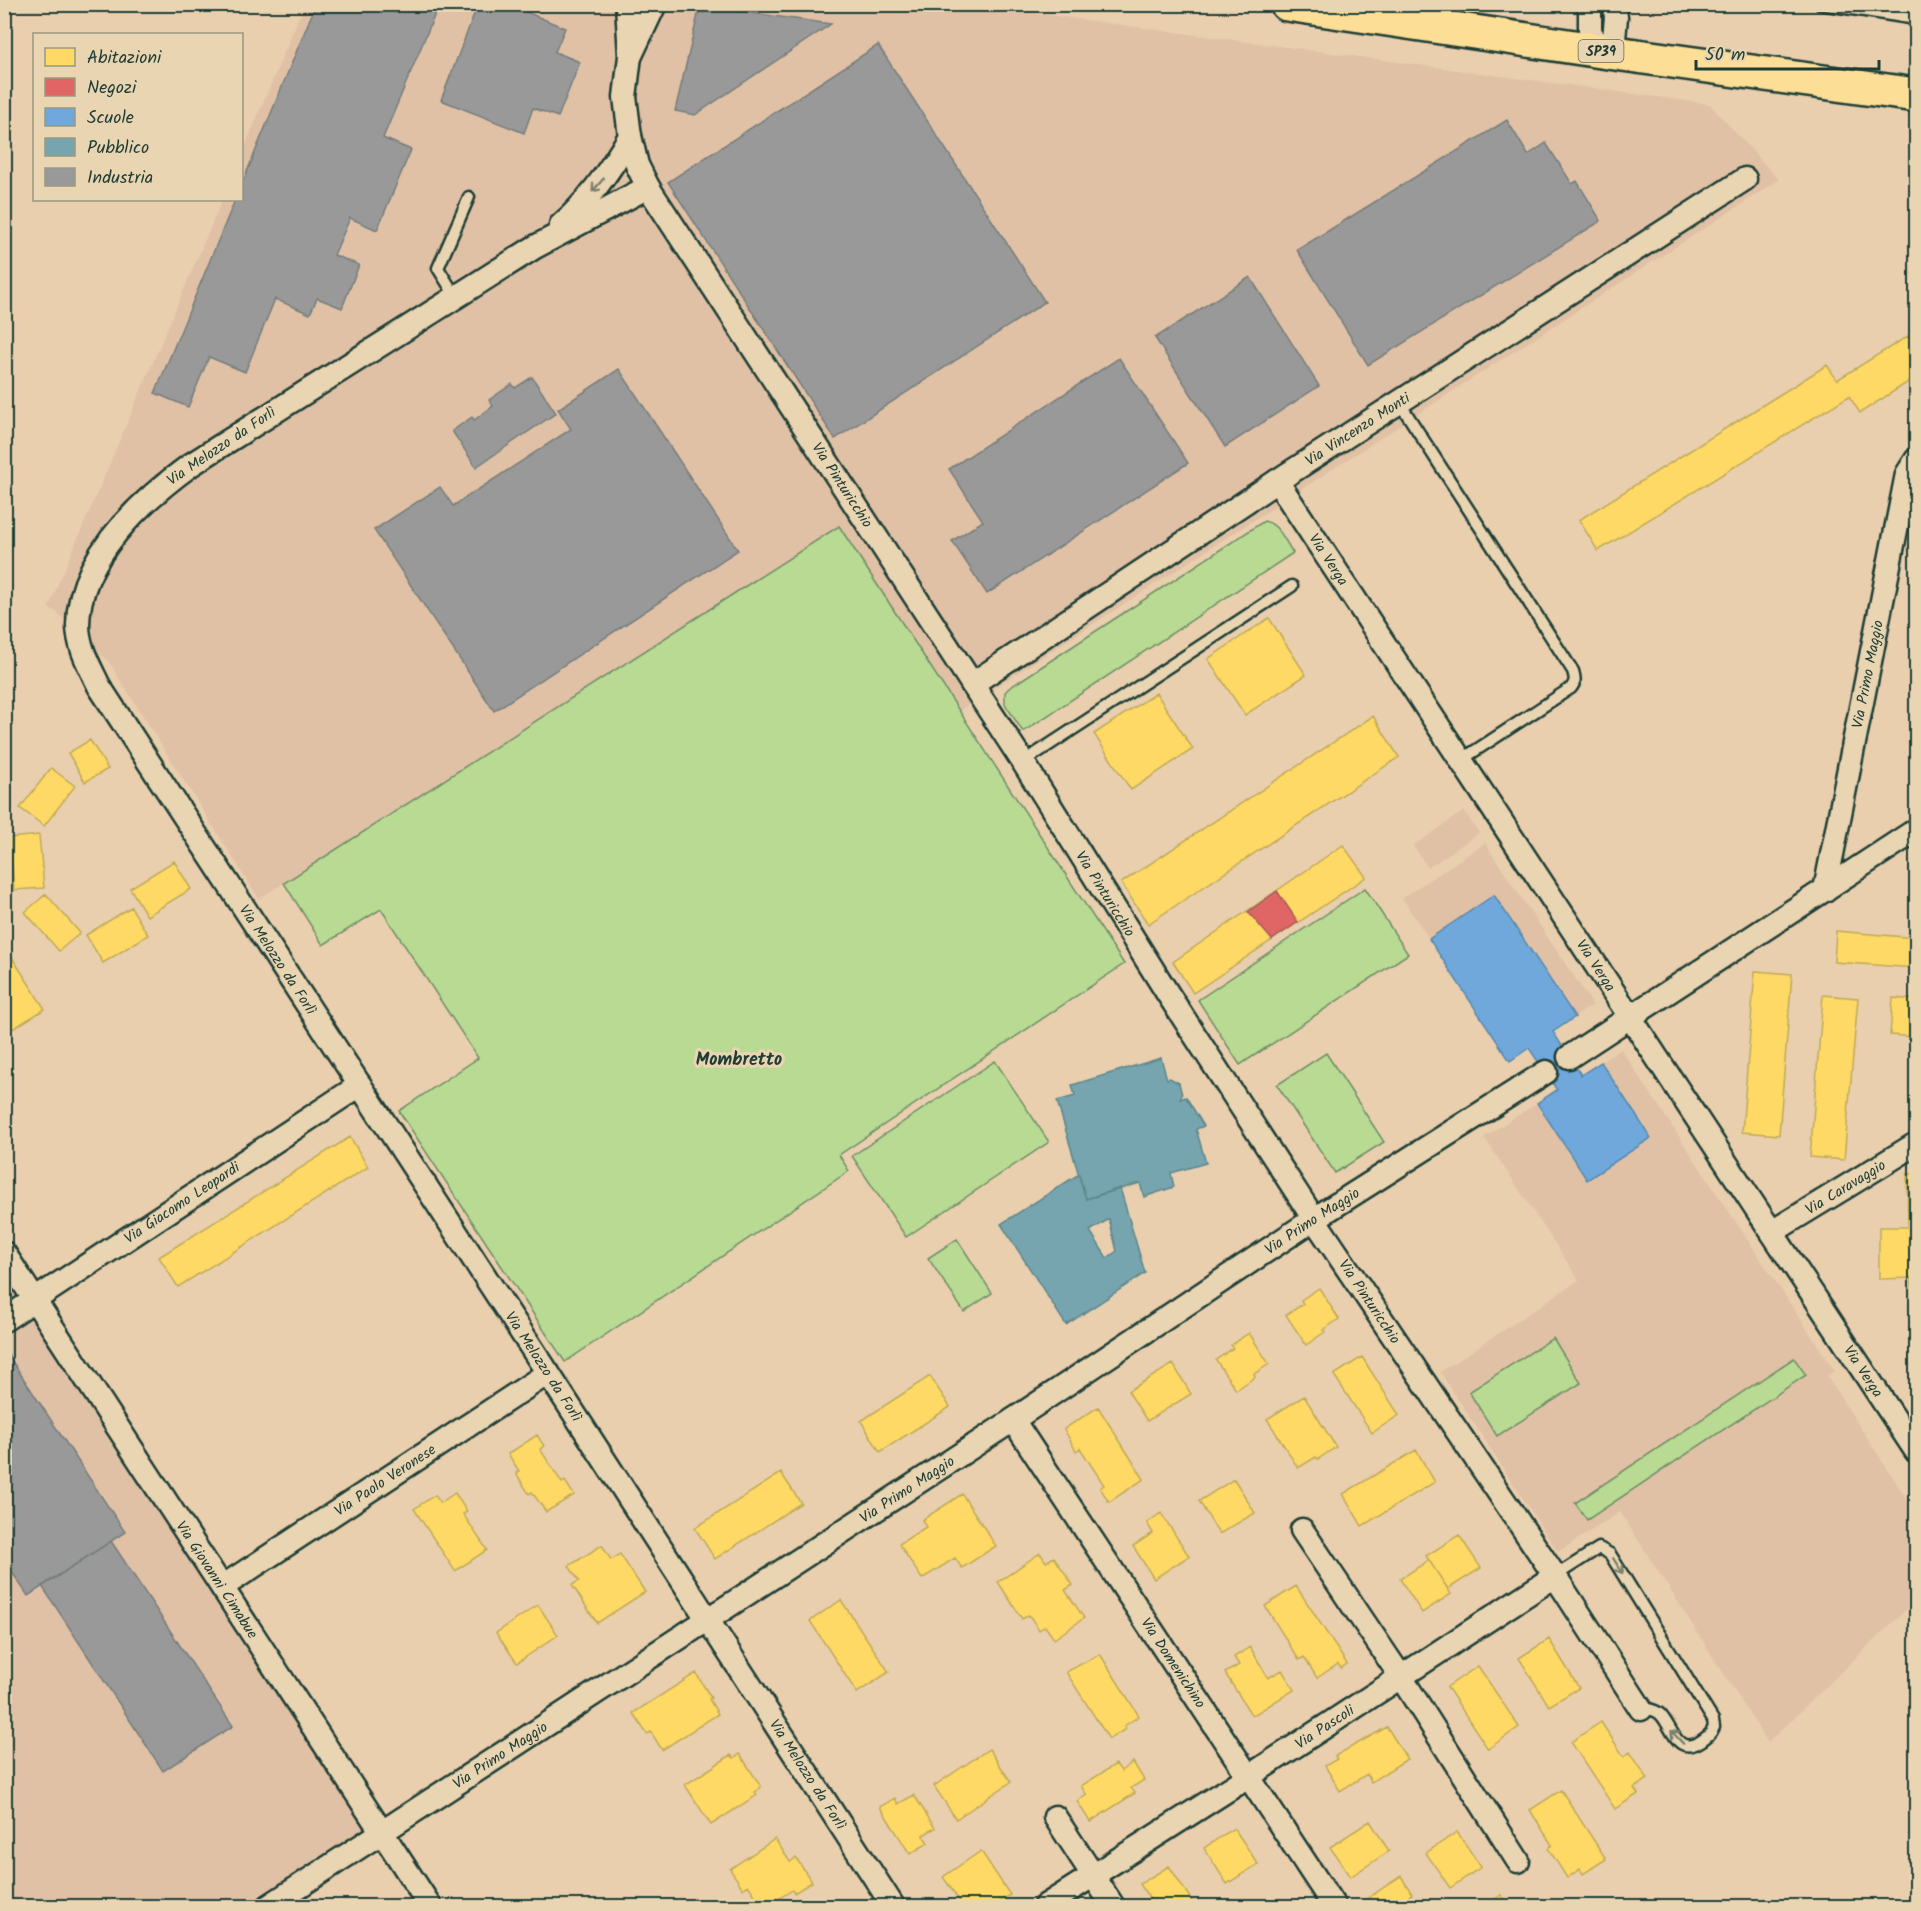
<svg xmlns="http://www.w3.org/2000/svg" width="1921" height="1911" viewBox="0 0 1921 1911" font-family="Kalam,sans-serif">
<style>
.built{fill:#e1c1a5}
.green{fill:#b9da93;stroke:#6c8c64;stroke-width:1.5}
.homes{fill:#ffd966;stroke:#bcaa57;stroke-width:1.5}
.shops{fill:#e06666;stroke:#a65a57;stroke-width:1.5}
.schools{fill:#6fa8dc;stroke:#5788aa;stroke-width:1.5}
.public{fill:#76a5af;stroke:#5c868a;stroke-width:1.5;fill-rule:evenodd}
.industry{fill:#999;stroke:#747d7b;stroke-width:1.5}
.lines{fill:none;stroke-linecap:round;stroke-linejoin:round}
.lane-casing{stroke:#1f3d34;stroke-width:15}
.street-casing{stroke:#1f3d34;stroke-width:27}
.primary-casing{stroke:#1f3d34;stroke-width:38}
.lane{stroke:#ead5b3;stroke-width:10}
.street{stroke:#ead5b3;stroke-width:22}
.primary{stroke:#fdde96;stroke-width:33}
.oneway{stroke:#7a816d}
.labels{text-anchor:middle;stroke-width:6;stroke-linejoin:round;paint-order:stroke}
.shield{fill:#ead5b3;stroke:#5c6b5a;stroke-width:1.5}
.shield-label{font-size:14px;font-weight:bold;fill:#1f3d34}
.street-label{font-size:15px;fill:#1f3d34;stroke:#ead5b3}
.quarter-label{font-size:18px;font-weight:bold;fill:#1f3d34;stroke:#ead5b3}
</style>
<rect width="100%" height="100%" fill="#eacfaf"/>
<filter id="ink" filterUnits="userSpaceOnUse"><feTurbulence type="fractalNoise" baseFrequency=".0167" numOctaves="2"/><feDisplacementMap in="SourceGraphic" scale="12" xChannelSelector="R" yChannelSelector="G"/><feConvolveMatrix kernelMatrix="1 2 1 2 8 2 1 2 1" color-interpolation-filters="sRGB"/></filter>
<g filter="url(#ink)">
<path class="built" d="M 304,5 L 974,5 L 1710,104 L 1779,180 L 959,711 L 839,526 L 259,899 L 108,661 L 56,612 L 48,608 L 222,200 L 242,200 L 242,153 Z
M 1464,811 L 1479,833 L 1428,868 L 1413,846 Z
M 1485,843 L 1593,1005 L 1510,1061 L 1402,898 Z
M 1621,1049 L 1835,1371 L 1827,1376 L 1916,1513 L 1916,1600 L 1768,1743 L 1620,1512 L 1558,1552 L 1440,1372 L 1579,1280 L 1484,1137 Z
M 4,1276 L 367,1831 L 251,1906 L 5,1906 Z"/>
<path class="green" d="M 1264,521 C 1279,524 1285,541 1293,553 L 1023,732 L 1005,704 L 1005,692 L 1009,688 Z
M 839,526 L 1124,964 L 839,1155 L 849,1171 L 565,1362 L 399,1111 L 478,1058 L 381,909 L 323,945 L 284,883 Z
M 1365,888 L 1408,954 L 1240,1065 L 1198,1000 Z
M 1326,1053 L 1384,1142 L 1335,1173 L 1277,1085 Z
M 995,1061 L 1049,1142 L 906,1237 L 852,1156 Z
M 957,1239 L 992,1293 L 964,1312 L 928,1258 Z
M 1553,1338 L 1581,1383 L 1497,1436 L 1469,1392 Z
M 1794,1358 L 1806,1375 L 1587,1520 L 1575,1503 Z"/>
<path class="homes" d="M 1908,336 L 1916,349 L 1916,377 L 1860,413 L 1849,396 L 1598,551 L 1579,520 L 1827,365 L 1837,380 Z
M 1269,618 L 1306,675 L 1245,715 L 1208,659 Z
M 1156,693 L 1193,749 L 1131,790 L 1094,734 Z
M 1373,716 L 1399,757 L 1148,924 L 1121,883 Z
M 90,740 L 108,769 L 85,782 L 68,753 Z
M 51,768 L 75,786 L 44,826 L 20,808 Z
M 39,835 L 44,888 L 14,890 L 10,838 Z
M 1343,845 L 1366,877 L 1193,993 L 1173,962 Z
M 174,861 L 191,889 L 147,916 L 130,888 Z
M 46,894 L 80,933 L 59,951 L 25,912 Z
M 131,907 L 148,935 L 103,963 L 86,935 Z
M 1836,931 L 1916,938 L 1916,968 L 1834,962 Z
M 4,945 L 45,1009 L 11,1030 L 4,1020 Z
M 1755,971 L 1792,974 L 1779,1135 L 1742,1132 Z
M 1823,995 L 1858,998 L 1844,1160 L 1810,1157 Z
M 1893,998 L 1916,1000 L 1916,1037 L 1890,1035 Z
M 350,1137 L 368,1167 L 178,1287 L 159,1257 Z
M 1907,1174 L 1916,1174 L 1916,1227 L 1908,1227 Z
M 1879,1227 L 1916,1227 L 1916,1278 L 1879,1279 Z
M 1916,1278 L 1916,1332 L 1912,1332 L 1912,1279 Z
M 1319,1288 L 1339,1319 L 1323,1330 L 1325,1332 L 1306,1345 L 1286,1315 L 1303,1304 L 1301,1300 Z
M 1249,1333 L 1269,1364 L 1254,1374 L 1255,1377 L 1236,1390 L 1216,1360 L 1233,1348 L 1231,1345 Z
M 1362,1357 L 1399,1415 L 1372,1433 L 1334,1375 Z
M 1173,1364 L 1191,1394 L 1147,1421 L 1128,1391 Z
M 930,1376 L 950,1407 L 880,1452 L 861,1421 Z
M 1304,1396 L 1336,1447 L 1318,1459 L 1316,1457 L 1298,1468 L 1267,1419 Z
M 1098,1407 L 1144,1479 L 1109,1502 L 1100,1488 L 1104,1485 L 1080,1448 L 1076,1451 L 1064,1429 Z
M 537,1435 L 544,1446 L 540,1449 L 562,1483 L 565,1481 L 574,1495 L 546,1512 L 532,1492 L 529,1494 L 516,1473 L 519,1471 L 508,1454 Z
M 1416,1450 L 1435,1482 L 1362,1526 L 1343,1494 Z
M 781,1473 L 801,1503 L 715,1559 L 695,1528 Z
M 1234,1479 L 1255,1513 L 1219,1534 L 1199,1501 Z
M 455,1493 L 467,1512 L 463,1514 L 487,1550 L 455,1571 L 414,1509 L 435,1495 L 440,1503 Z
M 962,1494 L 996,1546 L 962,1568 L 955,1558 L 922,1579 L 899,1544 L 926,1527 L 922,1520 Z
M 1161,1513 L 1189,1556 L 1154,1579 L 1133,1546 L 1153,1533 L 1147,1523 Z
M 1459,1535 L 1481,1568 L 1448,1589 L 1426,1556 Z
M 602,1545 L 611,1560 L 620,1554 L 645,1592 L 597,1623 L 572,1585 L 579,1581 L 569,1566 Z
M 1040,1553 L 1046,1562 L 1054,1557 L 1073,1585 L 1065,1590 L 1084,1618 L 1054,1639 L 1045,1626 L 1039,1630 L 1029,1615 L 1022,1619 L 998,1582 Z
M 1429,1560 L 1451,1594 L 1422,1613 L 1400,1579 Z
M 1296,1586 L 1347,1664 L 1341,1668 L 1338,1664 L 1317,1678 L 1304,1657 L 1299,1660 L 1265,1606 Z
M 841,1600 L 889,1672 L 857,1693 L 810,1621 Z
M 538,1605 L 558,1635 L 517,1663 L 496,1633 Z
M 1549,1639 L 1579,1688 L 1549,1706 L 1519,1658 Z
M 1250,1647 L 1268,1678 L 1282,1670 L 1294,1690 L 1252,1716 L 1225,1673 L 1239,1665 L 1234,1657 Z
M 1100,1654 L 1139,1716 L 1124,1726 L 1126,1729 L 1109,1739 L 1066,1672 Z
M 1478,1666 L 1519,1727 L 1488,1749 L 1447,1687 Z
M 696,1673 L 711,1698 L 709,1699 L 718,1714 L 662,1750 L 651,1732 L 647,1734 L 633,1713 Z
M 1601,1722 L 1624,1757 L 1630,1752 L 1648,1779 L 1634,1788 L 1638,1794 L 1615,1809 L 1571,1742 Z
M 1387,1727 L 1407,1759 L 1371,1782 L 1367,1774 L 1340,1791 L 1325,1766 L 1337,1759 L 1335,1756 Z
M 989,1749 L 1011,1782 L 956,1819 L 934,1786 Z
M 740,1754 L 761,1787 L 755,1792 L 757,1795 L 711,1825 L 685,1785 L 731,1755 L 734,1758 Z
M 1133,1762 L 1144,1780 L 1131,1788 L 1135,1793 L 1090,1822 L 1077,1801 L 1087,1795 L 1081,1786 L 1116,1764 L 1121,1771 Z
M 1561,1790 L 1606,1859 L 1583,1874 L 1580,1869 L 1567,1878 L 1548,1848 L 1552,1845 L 1530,1810 Z
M 914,1795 L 935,1828 L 923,1835 L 928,1843 L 910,1854 L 880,1807 L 895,1798 L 898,1804 Z
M 1370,1821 L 1389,1851 L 1350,1877 L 1330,1847 Z
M 1234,1828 L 1258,1864 L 1227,1884 L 1204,1848 Z
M 1457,1832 L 1481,1867 L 1450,1888 L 1426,1853 Z
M 775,1839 L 790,1862 L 796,1858 L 812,1882 L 794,1893 L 792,1890 L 768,1906 L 762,1906 L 748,1885 L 743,1889 L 730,1869 Z
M 981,1851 L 1010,1895 L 992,1906 L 963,1906 L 943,1877 Z
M 1169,1866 L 1194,1904 L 1190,1906 L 1154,1906 L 1140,1884 Z
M 1401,1876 L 1412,1894 L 1409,1896 L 1416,1906 L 1365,1906 L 1362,1902 Z
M 1501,1895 L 1509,1906 L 1485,1906 Z"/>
<path class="shops" d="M 1277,891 L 1298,922 L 1272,940 L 1248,912 Z"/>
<path class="schools" d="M 1494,895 L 1575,1017 L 1553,1032 L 1581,1075 L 1601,1062 L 1651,1138 L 1587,1180 L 1537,1103 L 1557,1090 L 1529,1048 L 1510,1061 L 1429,939 Z"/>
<path class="public" d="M 1161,1058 L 1167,1079 L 1170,1078 L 1179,1083 L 1182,1095 L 1180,1099 L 1186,1097 L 1204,1126 L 1196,1129 L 1206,1163 L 1171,1173 L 1174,1187 L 1144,1197 L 1140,1183 L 1086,1199 L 1057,1101 L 1075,1096 L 1072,1085 Z
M 1079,1174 L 1086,1199 L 1120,1188 L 1145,1273 L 1066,1325 L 1001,1224 ZM 1109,1219 L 1117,1251 L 1107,1258 L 1090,1231 Z"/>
<path class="industry" d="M 316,4 L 412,4 L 435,14 L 383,138 L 411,150 L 377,230 L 350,218 L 334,255 L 359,265 L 342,308 L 317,298 L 310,314 L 275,299 L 245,372 L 209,357 L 188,407 L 155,393 L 235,200 L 242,200 L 242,184 Z
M 478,4 L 507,4 L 565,28 L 555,52 L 580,62 L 558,117 L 533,108 L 524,133 L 441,100 Z
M 700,6 L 831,24 L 695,115 L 675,111 Z
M 878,45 L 1045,302 L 835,439 L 668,182 Z
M 1507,120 L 1528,155 L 1546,143 L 1572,184 L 1577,181 L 1601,221 L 1368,365 L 1297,250 Z
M 1250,277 L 1319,386 L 1225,447 L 1155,338 Z
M 1119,358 L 1188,463 L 987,594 L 952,541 L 983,521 L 949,469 Z
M 619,369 L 738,550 L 494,711 L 374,530 L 440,487 L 453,506 L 571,429 L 558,409 Z
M 532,377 L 556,413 L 476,467 L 452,431 L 472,417 L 474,420 L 493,406 L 489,400 L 512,384 L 515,388 Z
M 4,1349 L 125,1532 L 28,1596 L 4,1560 Z
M 111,1541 L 233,1726 L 163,1771 L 42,1586 Z"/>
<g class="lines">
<defs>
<path id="lane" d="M 1820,4 L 1916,19
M 456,297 L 438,268 L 469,197
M 1399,402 L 1573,671 C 1575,678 1576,682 1571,688 L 1461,760
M 1023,762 L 1292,586
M 1555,1576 L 1599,1548 L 1610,1554 L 1713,1720 L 1714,1727 C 1711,1734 1708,1736 1701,1741 C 1676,1757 1673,1727 1660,1714 C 1654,1709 1648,1709 1641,1709"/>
<g id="street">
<path id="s1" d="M 627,4 L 630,56 L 625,97 L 630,136 L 637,165 L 648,187 L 1023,762 L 1168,994 L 1314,1219 L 1555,1576 L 1641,1709"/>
<path d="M 1590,4 L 1590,31 L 1601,51 L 1614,39 L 1616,17 L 1614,4"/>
<path d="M 631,55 L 655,4"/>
<path id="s2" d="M 648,187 L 535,247 L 192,464 C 142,500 78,558 78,625 C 78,647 90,667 99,686 L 548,1373 L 893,1906"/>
<path d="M 561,225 C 590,200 611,169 630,136"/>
<path id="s3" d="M 1277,481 L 1916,1451"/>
<path id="s4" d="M 972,684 L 1277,481 L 1745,179"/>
<path id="s5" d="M 1825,890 L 1907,474 L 1916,460"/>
<path d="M 1569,1057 L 1916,830"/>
<path id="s6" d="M 1772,1232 L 1916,1144"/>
<path id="s7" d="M 4,1253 L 430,1906"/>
<path id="s8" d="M 4,1320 L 360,1085"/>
<path id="s9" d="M 1013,1420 L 1334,1906"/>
<path d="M 1302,1530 L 1401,1677 L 1518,1861"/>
<path id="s10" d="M 222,1587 L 548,1373"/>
<path d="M 1055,1817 L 1113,1906"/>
<path id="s11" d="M 269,1906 L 1007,1424 L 1314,1219 L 1546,1072"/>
<path id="s12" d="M 1045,1906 L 1248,1777 L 1555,1576"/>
</g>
<path id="primary" d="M 1287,4 L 1601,51 L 1916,95"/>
</defs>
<use href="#lane" class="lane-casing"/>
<use href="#street" class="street-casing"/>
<use href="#primary" class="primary-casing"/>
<use href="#lane" class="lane"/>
<use href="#street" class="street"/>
<use href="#primary" class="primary"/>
</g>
<defs><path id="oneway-shaft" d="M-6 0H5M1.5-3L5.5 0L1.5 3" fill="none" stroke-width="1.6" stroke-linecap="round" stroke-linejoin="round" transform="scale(1.5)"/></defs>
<g class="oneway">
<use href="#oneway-shaft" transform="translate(598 185) rotate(131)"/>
<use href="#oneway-shaft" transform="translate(1618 1566) rotate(58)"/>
<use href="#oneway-shaft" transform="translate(1677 1737) rotate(-133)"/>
</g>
</g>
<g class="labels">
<rect class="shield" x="1578.5" y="40" width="45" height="22" rx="4.5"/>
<g class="shield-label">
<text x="1601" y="56">SP39</text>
</g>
<g class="street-label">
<text dy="5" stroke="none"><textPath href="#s4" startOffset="462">Via Vincenzo Monti</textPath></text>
<text transform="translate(221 446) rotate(-34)" y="5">Via Melozzo da Forlì</text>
<text dy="5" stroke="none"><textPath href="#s1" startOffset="543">Via Pinturicchio</textPath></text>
<text dy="5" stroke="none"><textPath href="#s3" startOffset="94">Via Verga</textPath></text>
<text dy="5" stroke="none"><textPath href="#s5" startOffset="220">Via Primo Maggio</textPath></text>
<text dy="5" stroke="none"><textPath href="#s1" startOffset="1029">Via Pinturicchio</textPath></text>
<text dy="5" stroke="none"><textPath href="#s2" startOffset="1130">Via Melozzo da Forlì</textPath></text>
<text dy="5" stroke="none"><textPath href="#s3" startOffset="580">Via Verga</textPath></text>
<text dy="5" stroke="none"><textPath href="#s6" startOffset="86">Via Caravaggio</textPath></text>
<text dy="5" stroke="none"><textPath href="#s8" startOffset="213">Via Giacomo Leopardi</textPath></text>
<text dy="5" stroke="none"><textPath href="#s11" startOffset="1248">Via Primo Maggio</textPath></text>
<text dy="5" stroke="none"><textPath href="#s1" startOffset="1515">Via Pinturicchio</textPath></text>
<text dy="5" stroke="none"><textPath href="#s2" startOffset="1616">Via Melozzo da Forlì</textPath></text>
<text dy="5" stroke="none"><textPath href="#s3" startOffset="1066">Via Verga</textPath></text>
<text dy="5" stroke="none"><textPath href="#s10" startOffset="195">Via Paolo Veronese</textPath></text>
<text dy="5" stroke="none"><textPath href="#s11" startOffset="762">Via Primo Maggio</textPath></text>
<text dy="5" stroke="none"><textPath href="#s7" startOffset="390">Via Giovanni Cimabue</textPath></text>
<text dy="5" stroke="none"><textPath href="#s9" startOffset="291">Via Domenichino</textPath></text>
<text dy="5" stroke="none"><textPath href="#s12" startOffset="332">Via Pascoli</textPath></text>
<text dy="5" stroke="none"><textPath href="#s11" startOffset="276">Via Primo Maggio</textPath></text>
<text dy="5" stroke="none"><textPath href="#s2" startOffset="2102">Via Melozzo da Forlì</textPath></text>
</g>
<g class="quarter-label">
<text x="739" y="1065">Mombretto</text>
</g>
</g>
<rect width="1921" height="1911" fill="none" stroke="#ead5b3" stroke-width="24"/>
<rect x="12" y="12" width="1897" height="1887" fill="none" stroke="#1f3d34" stroke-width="2" filter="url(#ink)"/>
<rect x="33" y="33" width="210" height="168" fill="#ead5b3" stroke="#999880" stroke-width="1.5"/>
<rect x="45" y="48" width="30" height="18" fill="#ffd966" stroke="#999880" stroke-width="1.5"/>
<text x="87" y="63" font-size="18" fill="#1f3d34">Abitazioni</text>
<rect x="45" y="78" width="30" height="18" fill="#e06666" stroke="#999880" stroke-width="1.5"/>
<text x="87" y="93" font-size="18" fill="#1f3d34">Negozi</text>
<rect x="45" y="108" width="30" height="18" fill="#6fa8dc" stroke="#999880" stroke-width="1.5"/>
<text x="87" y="123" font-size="18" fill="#1f3d34">Scuole</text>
<rect x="45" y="138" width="30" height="18" fill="#76a5af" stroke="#999880" stroke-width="1.5"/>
<text x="87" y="153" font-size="18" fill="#1f3d34">Pubblico</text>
<rect x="45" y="168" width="30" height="18" fill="#999999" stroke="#999880" stroke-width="1.5"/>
<text x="87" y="183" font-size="18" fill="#1f3d34">Industria</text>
<path d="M1696 60v9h183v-9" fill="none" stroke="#1f3d34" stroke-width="3"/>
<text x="1705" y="60" font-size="18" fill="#1f3d34" stroke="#ead5b3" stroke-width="4.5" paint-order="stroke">50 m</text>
</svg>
